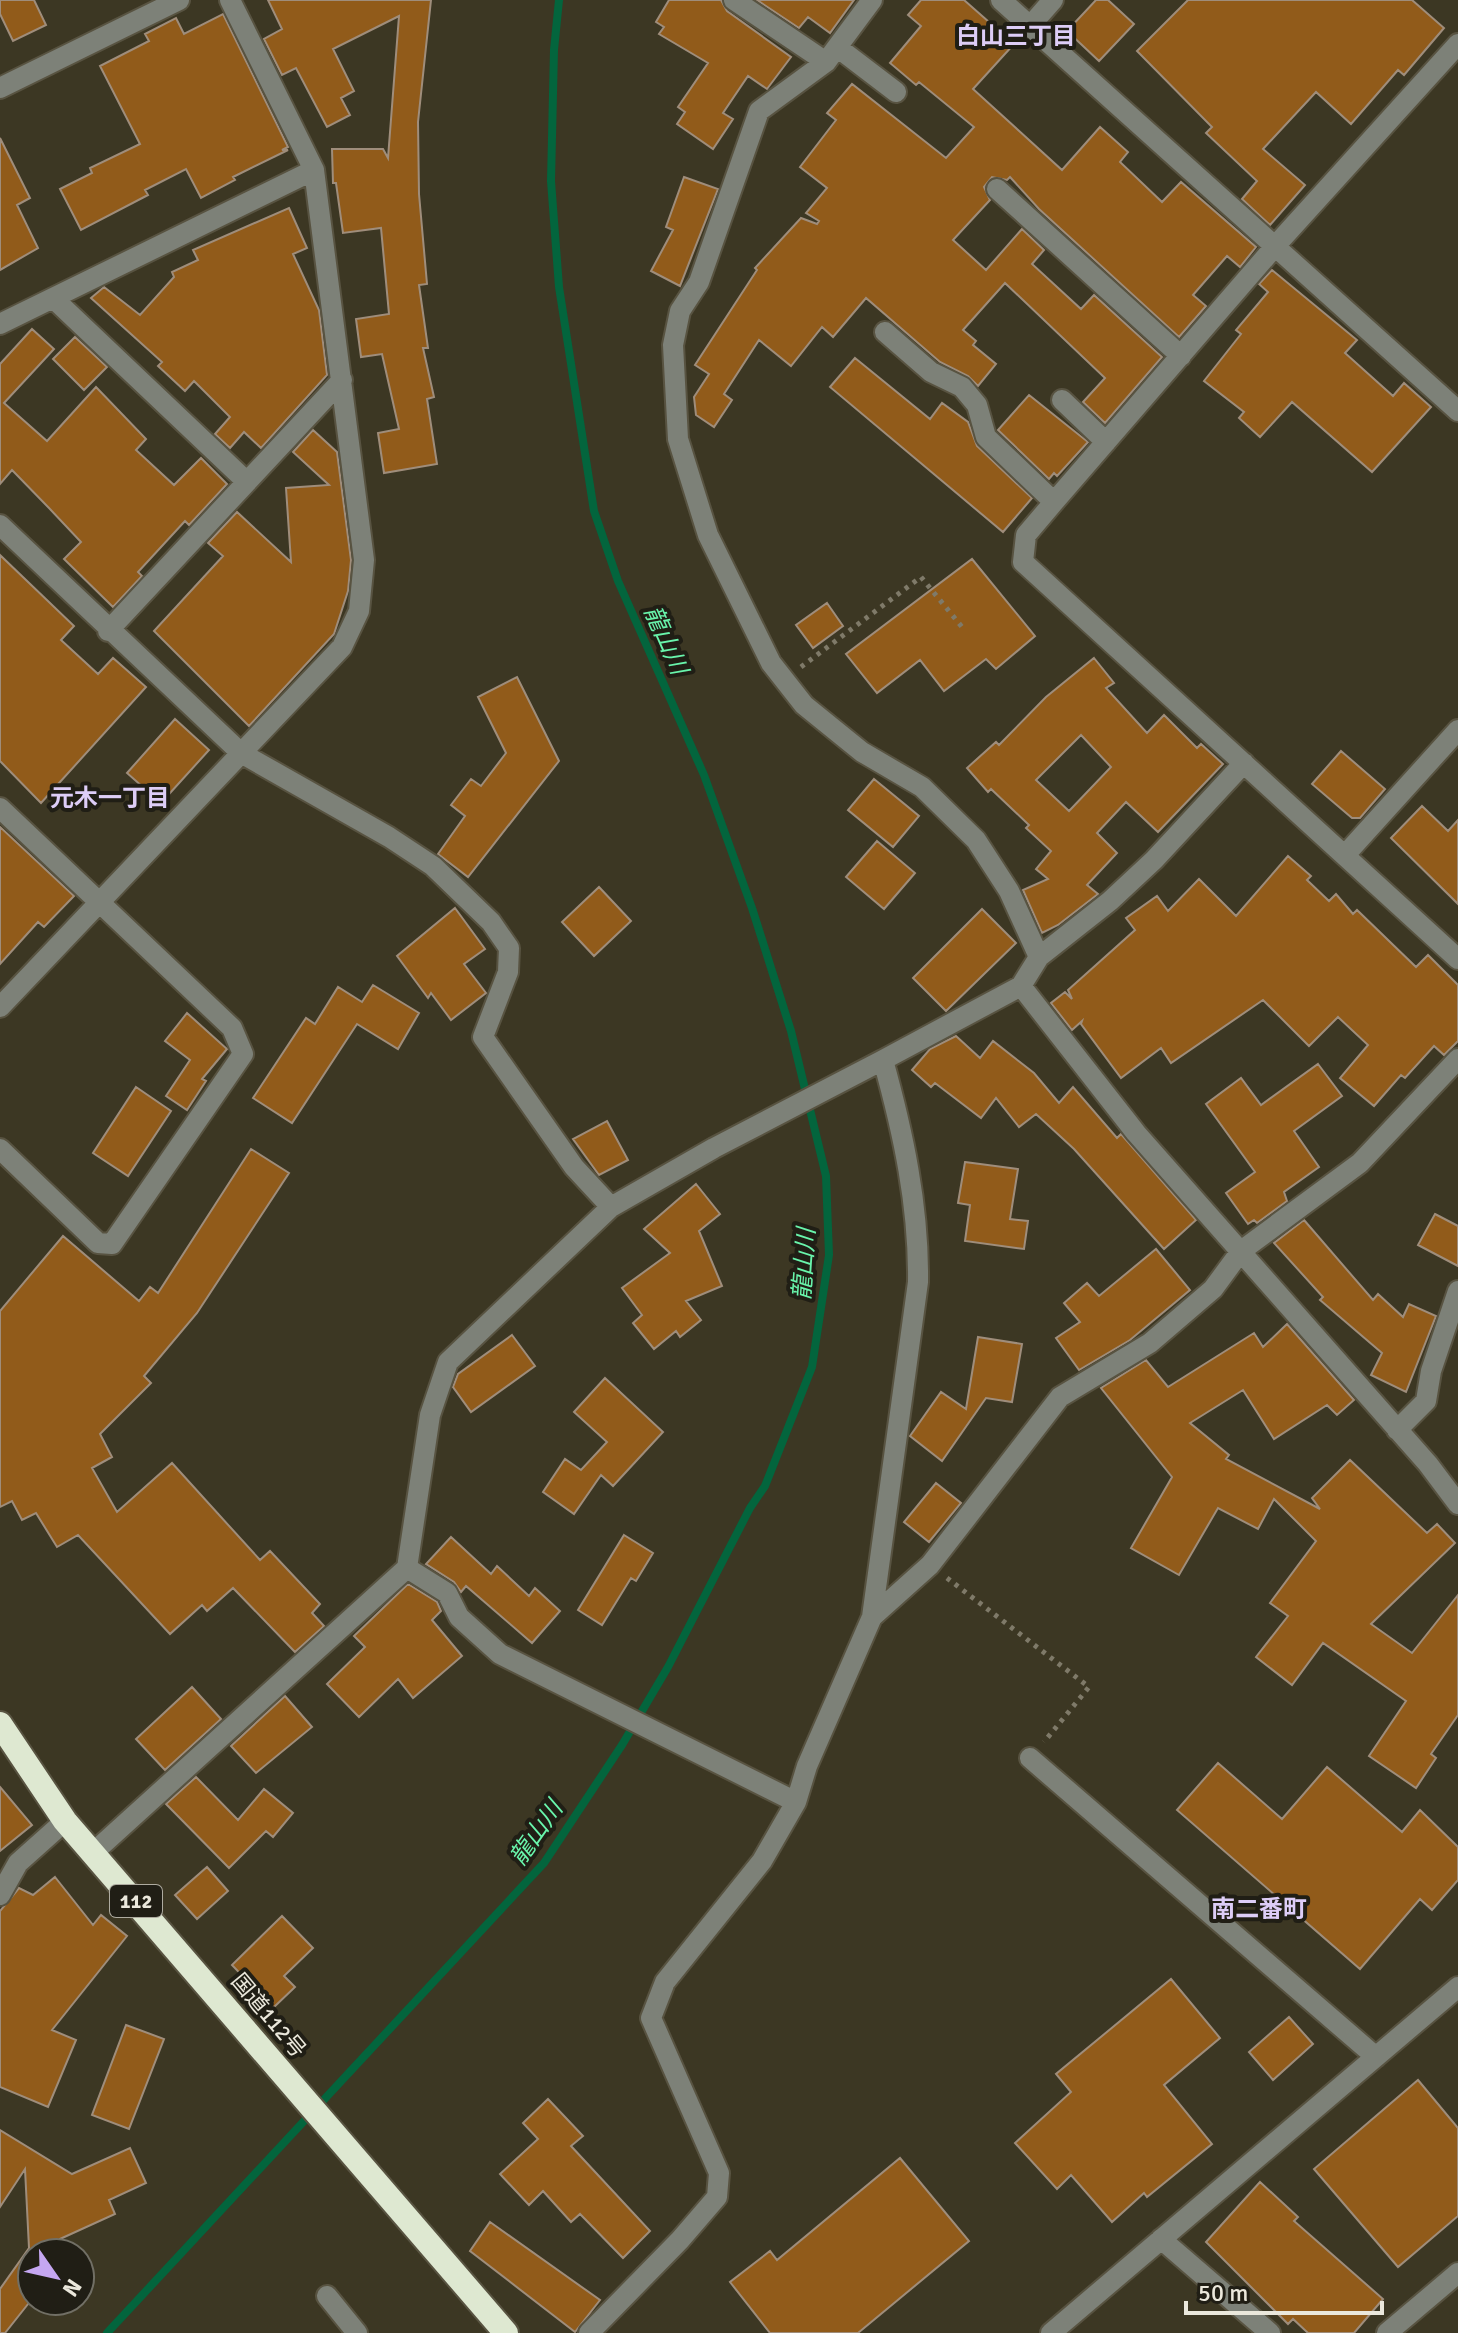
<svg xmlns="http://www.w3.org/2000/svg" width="1458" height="2333" viewBox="0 0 1458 2333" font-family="Signika,'Noto Sans JP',sans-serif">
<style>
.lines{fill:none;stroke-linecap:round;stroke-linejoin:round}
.stream{stroke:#03653d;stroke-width:8}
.building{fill:#915b1a;stroke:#9f8d7b;stroke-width:2;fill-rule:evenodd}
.minor-casing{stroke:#585341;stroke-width:24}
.highway-casing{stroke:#585341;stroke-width:28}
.path{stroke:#7f7a69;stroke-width:5;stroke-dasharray:4 6;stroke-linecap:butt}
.minor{stroke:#7d8178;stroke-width:20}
.highway{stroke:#dee8d1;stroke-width:24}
.labels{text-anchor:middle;stroke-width:8;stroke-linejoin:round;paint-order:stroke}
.shield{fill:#201e15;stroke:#aeaba0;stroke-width:2}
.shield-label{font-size:20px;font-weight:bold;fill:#ebe8dc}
.street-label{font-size:22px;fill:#ebe8dc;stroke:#201e15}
.neighbourhood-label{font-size:24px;font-weight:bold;fill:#ddcdf7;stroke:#201e15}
.water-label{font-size:24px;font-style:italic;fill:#69f5ac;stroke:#201e15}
</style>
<rect width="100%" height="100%" fill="#3c3723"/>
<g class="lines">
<path class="stream" d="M 107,2333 L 544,1863 L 622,1745 L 668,1667 L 750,1508 L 765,1486 L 812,1367 L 829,1255 L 826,1176 L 791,1031 L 752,908 L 704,775 L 618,581 L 594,511 L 559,287 L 551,181 L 554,50 L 559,0"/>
</g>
<path class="building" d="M 0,0 L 34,0 L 46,25 L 13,41 L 0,14 Z
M 268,0 L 431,0 L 418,122 L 419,194 L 427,284 L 419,285 L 428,348 L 423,348 L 434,397 L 427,399 L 437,464 L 384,473 L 378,433 L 399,429 L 382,354 L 361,357 L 356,319 L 389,314 L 381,228 L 343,233 L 336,183 L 333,183 L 332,149 L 383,149 L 388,158 L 399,16 L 333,49 L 354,91 L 341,98 L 350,115 L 327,127 L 296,68 L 282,75 L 264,39 L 282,29 Z
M 669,0 L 721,0 L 727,11 L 791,57 L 767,89 L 748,76 L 723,113 L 733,119 L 713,149 L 677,124 L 685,112 L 678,107 L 708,63 L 659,34 L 664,27 L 656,22 Z
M 757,0 L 854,0 L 830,33 L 808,17 L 799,28 Z
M 921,0 L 964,0 L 1014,44 L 973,89 L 1062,170 L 1100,127 L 1128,152 L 1120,162 L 1162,202 L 1181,182 L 1256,247 L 1240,267 L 1227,256 L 1193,295 L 1206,306 L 1179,337 L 1039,209 L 1010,177 L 1007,180 L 992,177 L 984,187 L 990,200 L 953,240 L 986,270 L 1022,229 L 1044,250 L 1032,264 L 1081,309 L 1094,295 L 1162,357 L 1105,423 L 1083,402 L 1105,378 L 1005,283 L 963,330 L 976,341 L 973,345 L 996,364 L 978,386 L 968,376 L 940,362 L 866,298 L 833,337 L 822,327 L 791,366 L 759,340 L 724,394 L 732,400 L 714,427 L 696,415 L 694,397 L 709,374 L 695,365 L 757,270 L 755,268 L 801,218 L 817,224 L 819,221 L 806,213 L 827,188 L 800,167 L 836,120 L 827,113 L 852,84 L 946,158 L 974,127 L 919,82 L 916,85 L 890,63 L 921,26 L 908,15 Z
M 1096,0 L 1108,0 L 1134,24 L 1099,61 L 1067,31 Z
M 1188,0 L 1412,0 L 1444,28 L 1404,75 L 1398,70 L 1351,124 L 1316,92 L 1263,149 L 1305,185 L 1270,225 L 1242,199 L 1257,181 L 1206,133 L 1212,127 L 1137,51 Z
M 223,14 L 288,147 L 282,150 L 288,150 L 233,177 L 235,180 L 201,198 L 186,169 L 145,190 L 148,195 L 81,230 L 60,189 L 92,173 L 90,168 L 140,144 L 100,66 L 149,41 L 145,34 L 176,18 L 184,34 Z
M 0,138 L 30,198 L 17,205 L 38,248 L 0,270 Z
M 684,177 L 718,189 L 680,286 L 651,271 L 673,230 L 666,227 Z
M 289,208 L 307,248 L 293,254 L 319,310 L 327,375 L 261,448 L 244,432 L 230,448 L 215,434 L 230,417 L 194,381 L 185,391 L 158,366 L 162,362 L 91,298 L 104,287 L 140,315 L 174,277 L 172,272 L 198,260 L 193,250 Z
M 1272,270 L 1357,340 L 1345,353 L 1393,396 L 1404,383 L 1431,407 L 1372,472 L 1292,402 L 1260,437 L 1239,418 L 1244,412 L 1204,381 L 1241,334 L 1236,330 L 1268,292 L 1259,284 Z
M 32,329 L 54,349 L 4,403 L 47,441 L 96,387 L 146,439 L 136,450 L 174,485 L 201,458 L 227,484 L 189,525 L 185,521 L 138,572 L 142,576 L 113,607 L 64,559 L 81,542 L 49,508 L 12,470 L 0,484 L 0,364 Z
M 75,337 L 107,367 L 84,390 L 53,359 Z
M 855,358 L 930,419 L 942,403 L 968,422 L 977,446 L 1032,498 L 1003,532 L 830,387 Z
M 1029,395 L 1088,442 L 1057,476 L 1054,473 L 1049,479 L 998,430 Z
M 313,430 L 337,452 L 351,560 L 348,591 L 334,634 L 249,726 L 154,631 L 223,556 L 208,543 L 237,512 L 291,562 L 286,488 L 329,485 L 293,452 Z
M 0,555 L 74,626 L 61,640 L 98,674 L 113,658 L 146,687 L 41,803 L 0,761 Z
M 972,559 L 1035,636 L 996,669 L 986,659 L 944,691 L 920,660 L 877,693 L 846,654 Z
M 827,603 L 843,626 L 813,648 L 796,625 Z
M 1094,658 L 1114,683 L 1106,688 L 1147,733 L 1164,715 L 1197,748 L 1201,744 L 1223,764 L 1158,832 L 1126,802 L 1097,833 L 1117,853 L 1087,885 L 1098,894 L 1058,925 L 1042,933 L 1023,890 L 1048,879 L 1036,869 L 1051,851 L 1026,828 L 1029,825 L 991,789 L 988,792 L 967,768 L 996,742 L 999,745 L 1046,697 ZM 1081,735 L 1111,767 L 1069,811 L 1036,780 Z
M 517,677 L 559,761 L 468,877 L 438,854 L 465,816 L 451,805 L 471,779 L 481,786 L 506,753 L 478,697 Z
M 175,719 L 209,750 L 161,803 L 127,773 Z
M 1341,751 L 1385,789 L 1360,818 L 1352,818 L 1312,784 Z
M 874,779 L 919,816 L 893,847 L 848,810 Z
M 1422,806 L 1448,831 L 1458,820 L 1458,904 L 1391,838 Z
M 0,827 L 74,896 L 44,927 L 38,922 L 0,964 Z
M 877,841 L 915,873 L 884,909 L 846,877 Z
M 1288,856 L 1311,876 L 1307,880 L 1329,901 L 1336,894 L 1353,914 L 1357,910 L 1416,967 L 1428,955 L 1458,985 L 1458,1041 L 1444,1055 L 1434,1046 L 1405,1078 L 1401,1075 L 1374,1106 L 1340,1078 L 1368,1045 L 1338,1017 L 1309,1046 L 1263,1000 L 1171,1063 L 1161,1048 L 1121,1078 L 1081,1024 L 1082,1021 L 1072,1030 L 1051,1003 L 1065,992 L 1072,999 L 1068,990 L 1135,930 L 1126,918 L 1157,896 L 1168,911 L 1199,879 L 1236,916 Z
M 599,887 L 631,921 L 594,956 L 562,922 Z
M 455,908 L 485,949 L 464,964 L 486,993 L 451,1020 L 431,993 L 428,998 L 397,956 Z
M 982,909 L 1016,943 L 946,1011 L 913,978 Z
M 373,985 L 419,1013 L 398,1049 L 357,1024 L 292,1123 L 253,1098 L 306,1018 L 315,1024 L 338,987 L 362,1002 Z
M 187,1013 L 227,1049 L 202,1079 L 206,1081 L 187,1110 L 166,1096 L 190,1060 L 165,1041 Z
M 956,1036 L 980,1058 L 993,1041 L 1034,1073 L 1059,1103 L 1073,1087 L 1117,1138 L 1121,1134 L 1196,1220 L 1164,1249 L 1074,1149 L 1036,1114 L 1019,1127 L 996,1098 L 981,1118 L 935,1083 L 931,1087 L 912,1070 L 930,1049 Z
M 1318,1064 L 1342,1096 L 1294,1131 L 1319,1167 L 1284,1192 L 1287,1201 L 1257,1223 L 1254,1220 L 1248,1224 L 1226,1193 L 1255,1172 L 1206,1104 L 1241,1078 L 1261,1105 Z
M 136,1087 L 171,1111 L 128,1176 L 93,1153 Z
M 607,1121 L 628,1160 L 599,1175 L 573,1139 Z
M 251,1149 L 289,1173 L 197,1313 L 144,1376 L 151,1383 L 100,1434 L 112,1457 L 92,1468 L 117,1512 L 172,1463 L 260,1560 L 270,1551 L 320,1604 L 312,1613 L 324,1626 L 295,1652 L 233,1588 L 207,1611 L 202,1605 L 170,1634 L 78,1535 L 57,1547 L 36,1513 L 22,1520 L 12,1501 L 0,1507 L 0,1311 L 63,1236 L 139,1301 L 150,1287 L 158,1293 Z
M 965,1162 L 1018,1169 L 1010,1219 L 1028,1221 L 1024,1249 L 965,1241 L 970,1205 L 958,1203 Z
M 696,1184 L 720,1214 L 699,1231 L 722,1286 L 686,1301 L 701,1320 L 680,1337 L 676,1331 L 654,1349 L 633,1323 L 642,1315 L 622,1288 L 670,1253 L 644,1229 Z
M 1435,1214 L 1458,1226 L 1458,1266 L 1418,1245 Z
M 1304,1220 L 1373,1300 L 1378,1294 L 1403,1317 L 1409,1304 L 1436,1316 L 1406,1392 L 1371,1375 L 1382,1353 L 1320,1300 L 1323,1297 L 1274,1243 Z
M 1156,1249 L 1190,1290 L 1130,1340 L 1079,1370 L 1056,1338 L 1080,1322 L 1064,1303 L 1087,1283 L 1099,1296 Z
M 1287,1324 L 1354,1400 L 1337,1415 L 1327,1405 L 1274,1439 L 1243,1390 L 1190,1423 L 1229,1455 L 1226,1459 L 1320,1509 L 1312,1498 L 1350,1460 L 1427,1533 L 1437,1524 L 1455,1543 L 1371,1624 L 1412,1653 L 1458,1595 L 1458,1715 L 1431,1754 L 1436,1758 L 1416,1788 L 1369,1756 L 1406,1701 L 1323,1643 L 1292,1685 L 1256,1657 L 1288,1616 L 1270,1603 L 1316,1541 L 1274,1499 L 1258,1529 L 1218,1508 L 1179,1575 L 1131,1548 L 1172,1477 L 1101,1388 L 1146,1360 L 1168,1387 L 1254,1333 L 1263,1347 Z
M 512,1335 L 535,1366 L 471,1412 L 453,1387 L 458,1374 Z
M 978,1337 L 1022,1344 L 1012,1402 L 986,1398 L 942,1461 L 910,1436 L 941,1392 L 966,1409 Z
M 605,1378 L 663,1432 L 613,1486 L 601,1475 L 574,1514 L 543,1492 L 565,1459 L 581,1470 L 607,1442 L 574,1412 Z
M 936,1483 L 961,1503 L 929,1542 L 904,1522 Z
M 624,1535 L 653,1553 L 636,1581 L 631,1578 L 602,1625 L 578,1610 Z
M 451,1537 L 491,1574 L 497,1566 L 529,1596 L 535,1588 L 560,1611 L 532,1643 L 466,1586 L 461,1592 L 454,1582 L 426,1564 Z
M 408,1584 L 437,1602 L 441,1611 L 432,1620 L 462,1656 L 413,1698 L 398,1679 L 359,1717 L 327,1684 L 365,1647 L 354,1636 Z
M 192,1687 L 221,1719 L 165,1770 L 136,1739 Z
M 285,1696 L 312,1727 L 256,1773 L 231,1746 Z
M 1218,1763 L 1282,1819 L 1327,1767 L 1402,1832 L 1420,1810 L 1458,1847 L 1458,1880 L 1432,1910 L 1420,1899 L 1360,1969 L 1177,1810 Z
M 196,1777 L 238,1820 L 264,1789 L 293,1813 L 273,1837 L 266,1831 L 229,1868 L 166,1804 Z
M 0,1787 L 32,1825 L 0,1851 Z
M 207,1867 L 228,1891 L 197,1919 L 175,1895 Z
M 55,1877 L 93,1925 L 101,1915 L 127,1936 L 52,2030 L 76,2040 L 48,2107 L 0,2087 L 0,1911 L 19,1888 L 33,1895 Z
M 282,1916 L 313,1948 L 284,1976 L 295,1987 L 273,2008 L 232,1965 Z
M 1171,1979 L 1220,2038 L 1164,2085 L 1212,2144 L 1147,2197 L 1144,2193 L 1112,2222 L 1071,2175 L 1057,2189 L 1015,2143 L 1071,2092 L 1056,2074 Z
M 1289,2017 L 1313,2044 L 1273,2080 L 1249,2052 Z
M 126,2025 L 164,2039 L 129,2129 L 92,2115 Z
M 1418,2080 L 1458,2128 L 1458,2216 L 1398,2267 L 1314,2169 Z
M 548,2099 L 583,2136 L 571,2146 L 650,2231 L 623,2258 L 580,2214 L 571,2222 L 543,2191 L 529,2205 L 500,2174 L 538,2139 L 523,2123 Z
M 0,2130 L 72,2174 L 130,2148 L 146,2183 L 109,2200 L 115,2214 L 60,2239 L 60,2247 L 32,2248 L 32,2299 L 5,2333 L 0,2333 L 0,2289 L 29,2248 L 25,2169 L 0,2207 Z
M 900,2158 L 969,2241 L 858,2333 L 770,2333 L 730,2282 L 770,2251 L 777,2260 Z
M 1260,2182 L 1298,2217 L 1294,2221 L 1383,2299 L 1354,2333 L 1308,2333 L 1293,2319 L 1288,2324 L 1206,2242 Z
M 490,2222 L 600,2300 L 575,2332 L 470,2251 Z"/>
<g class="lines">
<defs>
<path id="minor" d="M 734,0 L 826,62
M 872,0 L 826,62 L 759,111 L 699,282 L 680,311 L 673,345 L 678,439 L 708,535 L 771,663 L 804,705 L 862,752 L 922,787 L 976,840 L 1009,891 L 1039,957 L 1021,986 L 1136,1133 L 1428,1464 L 1458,1504
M 1001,0 L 1458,411
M 1031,25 L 1053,0
M 1458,44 L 1277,244 L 1054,502 L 1026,535 L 1023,562 L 1458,959
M 837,47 L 896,92
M 0,88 L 179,0
M 997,189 L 1181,356
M 53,298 L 247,482
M 0,324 L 314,170
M 885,332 L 931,372 L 962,387 L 977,405 L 986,437 L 1054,502
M 1062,400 L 1106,442
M 0,525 L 241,753 L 389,837 L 433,866 L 491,922 L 509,948 L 508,972 L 483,1037 L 574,1167 L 611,1207
M 108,631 L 342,380
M 0,808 L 232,1028 L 243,1054 L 112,1244 L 98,1243 L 0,1149
M 1345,855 L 1458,730
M 1039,957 L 1110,901 L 1154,860 L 1244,763
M 0,1007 L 342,647 L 359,611 L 364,560 L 314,170 L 230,0
M 1397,1430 L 1426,1401 L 1431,1371 L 1458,1291
M 407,1568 L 447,1593 L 459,1617 L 500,1654 L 796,1802 L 762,1861 L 665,1982 L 651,2018 L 719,2173 L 717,2197 L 680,2240 L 589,2333
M 872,1617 L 930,1565 L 1060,1397 L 1150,1343 L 1213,1289 L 1241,1251 L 1360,1163 L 1458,1059
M 1030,1758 L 1376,2057
M 796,1802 L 807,1766 L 872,1617 L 918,1282 C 919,1206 903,1132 883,1060 L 1021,986
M 94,1852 L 407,1568 L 430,1415 L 448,1362 L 611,1207 L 714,1148 L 883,1060
M 0,1895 L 18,1863 L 65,1821
M 1161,2239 L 1270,2333
M 327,2296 L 357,2333
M 1051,2333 L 1458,1987
M 1387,2333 L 1458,2273"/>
<path id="highway" d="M 0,1724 L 65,1821 L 506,2333"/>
</defs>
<use href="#minor" class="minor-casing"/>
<use href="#highway" class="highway-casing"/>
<path class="path" d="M 801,667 L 921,577 L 962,627
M 947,1578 L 1089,1687 L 1044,1742"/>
<use href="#minor" class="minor"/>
<use href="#highway" class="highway"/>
</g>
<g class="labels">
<rect class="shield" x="110" y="1885" width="52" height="32" rx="6"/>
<g class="shield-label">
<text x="136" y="1908">112</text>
</g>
<g class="street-label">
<text transform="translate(269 2015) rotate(50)" y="8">国道112号</text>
</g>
<g class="neighbourhood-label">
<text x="1016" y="44">白山三丁目</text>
<text x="110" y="806">元木一丁目</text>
<text x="1259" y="1917">南二番町</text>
</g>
<g class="water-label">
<text transform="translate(666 640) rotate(66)" y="8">龍山川</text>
<text transform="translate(804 1264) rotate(-86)" y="8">龍山川</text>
<text transform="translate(536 1833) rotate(-55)" y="8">龍山川</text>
</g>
</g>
<g transform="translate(56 2277) rotate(124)"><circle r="38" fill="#201e15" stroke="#716f65" stroke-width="2"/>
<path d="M0-6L14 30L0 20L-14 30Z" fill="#c5a7f1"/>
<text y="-12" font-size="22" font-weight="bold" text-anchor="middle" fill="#ebe8dc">N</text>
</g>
<path d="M1186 2301v12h196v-12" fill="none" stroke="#ebe8dc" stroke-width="4"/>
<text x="1198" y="2301" font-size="24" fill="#ebe8dc" stroke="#201e15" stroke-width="6" paint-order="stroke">50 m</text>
</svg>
